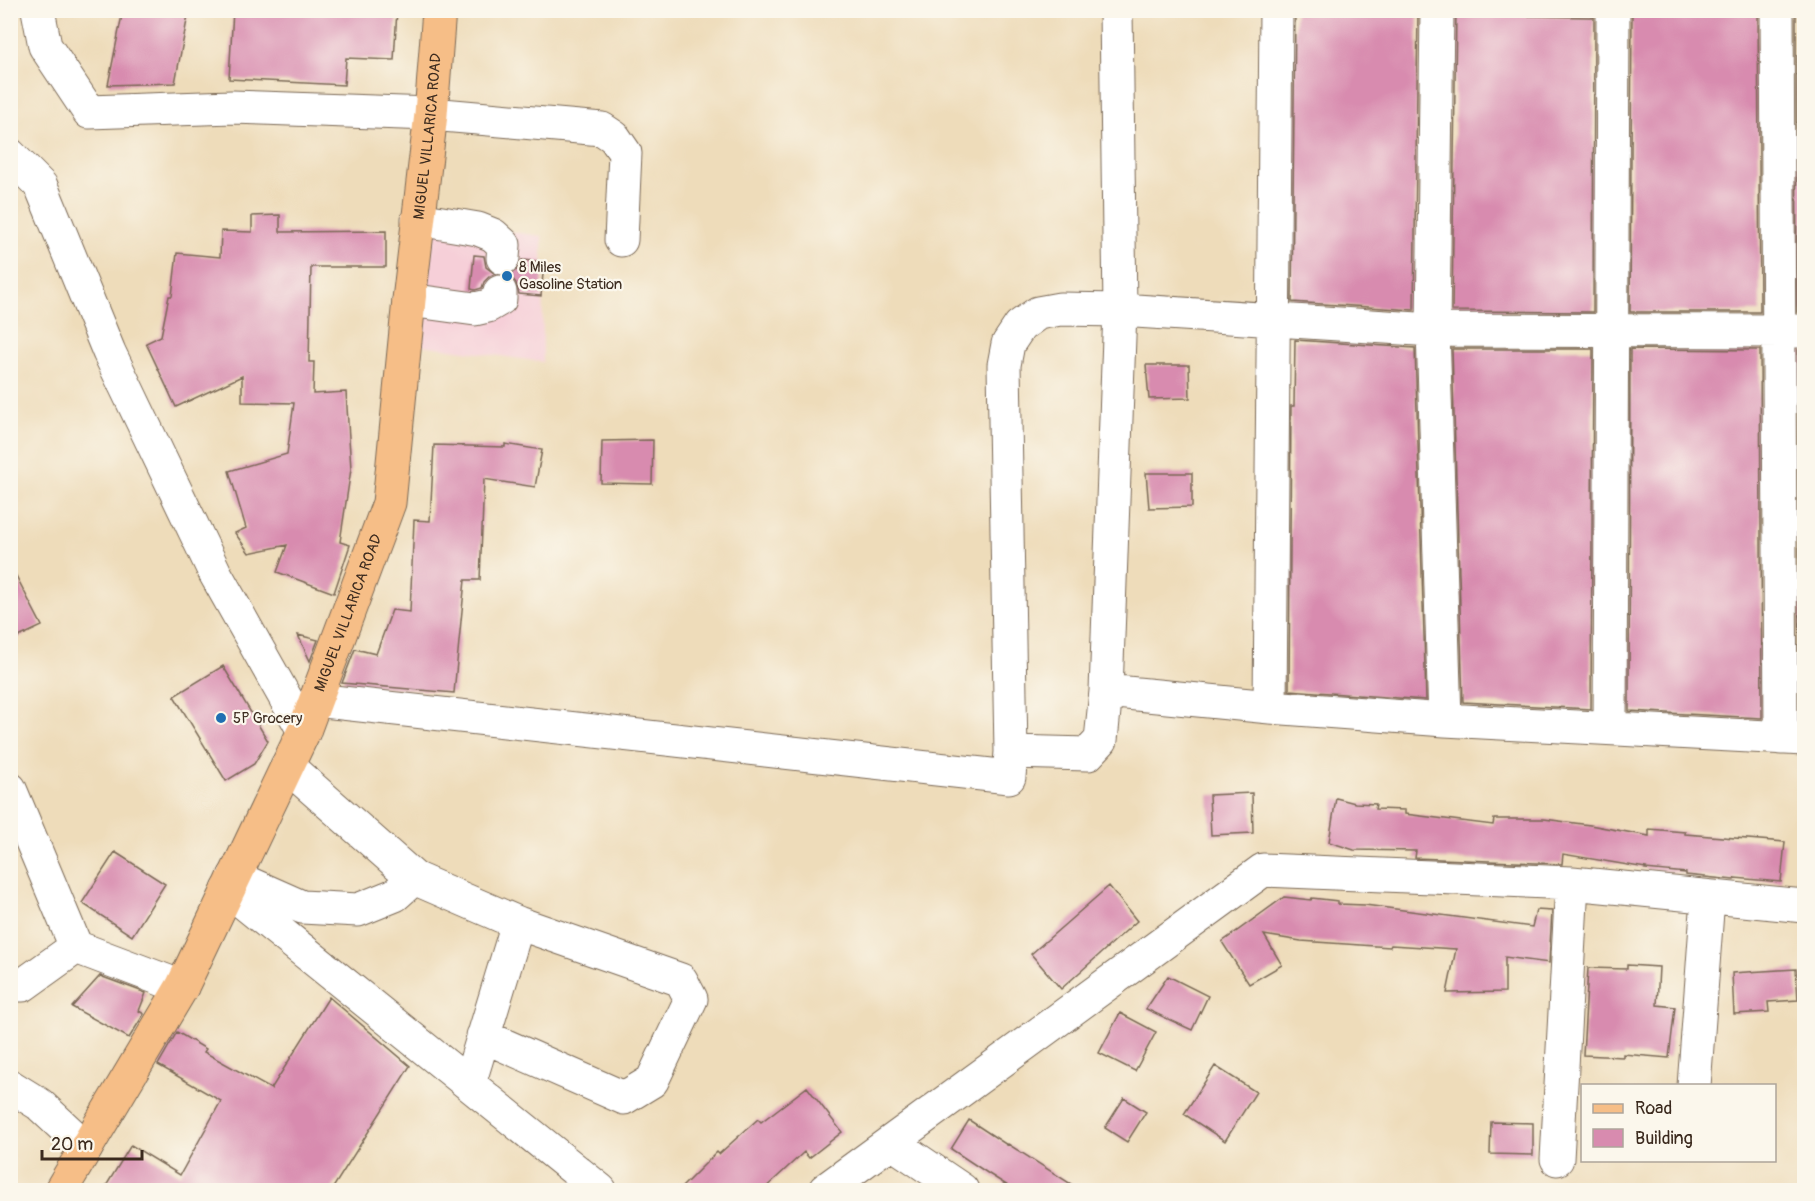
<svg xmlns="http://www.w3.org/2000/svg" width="1815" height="1201" viewBox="0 0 1815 1201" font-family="Pangolin,sans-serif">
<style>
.built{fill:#f6cfd8}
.building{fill:#d88baf}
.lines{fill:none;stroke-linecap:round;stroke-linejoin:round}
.minor-casing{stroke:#7a6855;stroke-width:35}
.major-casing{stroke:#7a6855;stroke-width:35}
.minor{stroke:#fff;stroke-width:33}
.major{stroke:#f6be87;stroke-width:33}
.poi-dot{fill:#1f6fb2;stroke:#fbf7ec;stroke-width:2}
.labels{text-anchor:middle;stroke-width:4.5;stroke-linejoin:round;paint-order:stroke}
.street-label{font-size:15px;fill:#3b2a1e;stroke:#fbf7ec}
.poi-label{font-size:15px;fill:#3b2a1e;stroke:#fbf7ec;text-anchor:start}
</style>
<rect width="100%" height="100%" fill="#fbf7ec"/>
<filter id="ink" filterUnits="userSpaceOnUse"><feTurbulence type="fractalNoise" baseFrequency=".0167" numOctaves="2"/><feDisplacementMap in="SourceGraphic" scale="12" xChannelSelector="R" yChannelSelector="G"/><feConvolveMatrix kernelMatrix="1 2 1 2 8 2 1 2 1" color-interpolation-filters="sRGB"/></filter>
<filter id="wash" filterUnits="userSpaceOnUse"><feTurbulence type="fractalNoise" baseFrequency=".008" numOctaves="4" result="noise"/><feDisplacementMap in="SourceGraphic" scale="24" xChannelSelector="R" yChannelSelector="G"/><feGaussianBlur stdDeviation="1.35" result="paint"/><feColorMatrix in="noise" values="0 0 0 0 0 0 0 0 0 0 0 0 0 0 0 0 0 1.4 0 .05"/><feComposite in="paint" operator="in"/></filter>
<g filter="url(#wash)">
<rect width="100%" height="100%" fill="#eedcba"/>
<path class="built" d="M 425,220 L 542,236 L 543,362 L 421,345 Z"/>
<g id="blocks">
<path class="building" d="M 123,10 L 189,10 L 175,83 L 108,85 Z
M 233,10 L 397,10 L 394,60 L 346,58 L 344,85 L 229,79 Z
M 1295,10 L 1418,10 L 1414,310 L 1292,302 Z
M 1456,10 L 1526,10 L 1526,16 L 1594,17 L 1593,312 L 1452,311 Z
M 1632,10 L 1758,10 L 1760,312 L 1630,312 Z
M 1796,10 L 1804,10 L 1804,312 L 1797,312 Z
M 280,215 L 280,232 L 386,231 L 386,267 L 311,267 L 309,362 L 314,362 L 313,394 L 346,392 L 351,469 L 340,542 L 350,545 L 334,593 L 277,572 L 287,545 L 249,553 L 235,533 L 246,528 L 229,471 L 287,454 L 294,403 L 242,402 L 242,376 L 176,407 L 146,343 L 161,336 L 169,296 L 172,296 L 177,253 L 220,257 L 221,231 L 252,232 L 252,216 Z
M 474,255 L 484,256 L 486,267 L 495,274 L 490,276 L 484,282 L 482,288 L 475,290 L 471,289 Z
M 522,260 L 544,262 L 541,296 L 519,294 L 516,283 L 509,275 L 518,269 Z
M 1295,340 L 1415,348 L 1426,700 L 1289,690 L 1291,406 L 1294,406 Z
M 1452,349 L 1593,349 L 1591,709 L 1463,702 Z
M 1630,349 L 1760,350 L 1762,718 L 1629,711 Z
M 1798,350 L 1804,350 L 1804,720 L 1800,720 Z
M 1146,365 L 1189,365 L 1190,398 L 1149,399 Z
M 653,440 L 652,484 L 601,483 L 602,441 Z
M 505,444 L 542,450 L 535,487 L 484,479 L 480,580 L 465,580 L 454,693 L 342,683 L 355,649 L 376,654 L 392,610 L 410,612 L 414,520 L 430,521 L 434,445 L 505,447 Z
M 1146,473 L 1192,473 L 1192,507 L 1149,508 Z
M 10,564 L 42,626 L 10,641 Z
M 298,635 L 318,640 L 310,661 Z
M 223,666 L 268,741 L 254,764 L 226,781 L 174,696 Z
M 1252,793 L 1253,833 L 1211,835 L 1209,795 Z
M 1336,798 L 1355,803 L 1376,804 L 1375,809 L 1405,810 L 1405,814 L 1493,825 L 1494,819 L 1544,819 L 1590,825 L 1649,836 L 1649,829 L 1685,832 L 1685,834 L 1785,842 L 1781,882 L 1735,878 L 1734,880 L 1686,875 L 1686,873 L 1645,869 L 1646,868 L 1563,854 L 1562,864 L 1415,858 L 1416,851 L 1354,850 L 1329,842 Z
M 115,852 L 165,884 L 132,936 L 82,903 Z
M 1109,886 L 1137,921 L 1061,989 L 1031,954 Z
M 1284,897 L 1311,900 L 1312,898 L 1338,901 L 1338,904 L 1365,905 L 1532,927 L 1536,910 L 1552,911 L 1549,963 L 1505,957 L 1505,992 L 1447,993 L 1456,949 L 1391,945 L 1390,947 L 1301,941 L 1264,935 L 1282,965 L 1249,984 L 1222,942 Z
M 1627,965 L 1659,967 L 1657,1005 L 1675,1007 L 1669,1058 L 1623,1054 L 1623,1057 L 1583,1055 L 1588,968 L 1627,969 Z
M 1796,969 L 1798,1000 L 1768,1002 L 1769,1012 L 1734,1014 L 1732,973 Z
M 100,976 L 146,993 L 139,1011 L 144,1014 L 129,1038 L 72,1007 Z
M 1168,976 L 1208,996 L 1192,1030 L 1146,1009 Z
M 329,997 L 410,1066 L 331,1191 L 103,1191 L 131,1145 L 180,1175 L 221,1101 L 158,1065 L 177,1032 L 206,1049 L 204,1052 L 271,1089 Z
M 1120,1013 L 1156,1032 L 1135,1071 L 1099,1053 Z
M 1215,1066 L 1256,1092 L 1225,1141 L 1184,1114 Z
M 807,1087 L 842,1132 L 809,1158 L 804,1152 L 762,1191 L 678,1191 L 717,1152 L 719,1154 L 758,1119 L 761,1122 Z
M 1124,1098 L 1146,1112 L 1127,1142 L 1105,1128 Z
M 969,1120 L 1007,1145 L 1008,1144 L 1082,1191 L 1016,1191 L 989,1174 L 951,1149 Z
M 1491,1122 L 1533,1123 L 1533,1155 L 1490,1154 Z"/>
</g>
</g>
<g filter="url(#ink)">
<use href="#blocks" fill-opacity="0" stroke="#7a6855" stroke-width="1.5"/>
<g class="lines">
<defs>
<path id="minor" d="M 38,10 L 45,46 L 89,112 L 232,107 L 431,114 L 602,129 L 614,137 L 625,153 L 621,240
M 1437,10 L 1433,330 L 1445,720
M 1777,10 L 1781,738
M 10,155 L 41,186 L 109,352 L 215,573 L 304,731
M 418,219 L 478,229 L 493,235 L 504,245 L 503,258
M 409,300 L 475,309 L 488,306 L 500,299 L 500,292
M 1106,691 L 1120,310 L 1116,10
M 315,700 L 1009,777 L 1011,752 L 1004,365 L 1008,344 L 1020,326 L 1038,313 L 1060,309 L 1120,310 L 1433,330 L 1804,331
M 1270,707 L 1276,10
M 1610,728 L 1613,10
M 1011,752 L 1088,754 L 1101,740 L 1106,691 L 1270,707 L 1445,720 L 1804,739
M 10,789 L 76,947 L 182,987
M 234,877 L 302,907 L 358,910 L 395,895 L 414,878 L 287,766
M 414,878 L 518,923 L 469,1084
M 228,890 L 600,1190
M 10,985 L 23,985 L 76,947
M 483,1036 L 624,1098 L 652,1081 L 691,999 L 681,980 L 518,923
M 10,1086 L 39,1104 L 86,1148
M 1694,1086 L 1708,898
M 891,1142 L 962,1190
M 1557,1159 L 1572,883
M 825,1190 L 1263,870 L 1572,883 L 1804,906"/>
<g id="major">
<path id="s1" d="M 61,1190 L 182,987 L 304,731 L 389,503 L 409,300 L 431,114 L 439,10"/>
</g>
</defs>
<use href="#minor" class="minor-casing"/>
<use href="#major" class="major-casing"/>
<use href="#minor" class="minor"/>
<use href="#major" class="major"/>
</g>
</g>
<g class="poi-dot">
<circle cx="507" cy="276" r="6"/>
<circle cx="221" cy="718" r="6"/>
</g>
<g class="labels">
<g class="street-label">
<text dy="5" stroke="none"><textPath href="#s1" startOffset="1132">MIGUEL VILLARICA ROAD</textPath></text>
<text dy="5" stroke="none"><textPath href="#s1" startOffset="646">MIGUEL VILLARICA ROAD</textPath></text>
</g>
<g class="poi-label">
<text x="519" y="272">8 Miles<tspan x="519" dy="17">Gasoline Station</tspan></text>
<text x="233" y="723">5P Grocery</text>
</g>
</g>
<rect width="1815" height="1201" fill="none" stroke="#fbf7ec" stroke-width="36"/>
<rect x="1581" y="1084" width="195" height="78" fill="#fbf7ec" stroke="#aea59a" stroke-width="1.5"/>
<rect x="1593" y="1104" width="30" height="9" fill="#f6be87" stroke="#aea59a" stroke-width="1.5"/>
<text x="1635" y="1114" font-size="18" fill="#3b2a1e">Road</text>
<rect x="1593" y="1129" width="30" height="18" fill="#d88baf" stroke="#aea59a" stroke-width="1.5"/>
<text x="1635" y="1144" font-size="18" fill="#3b2a1e">Building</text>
<path d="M42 1150v9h100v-9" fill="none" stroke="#3b2a1e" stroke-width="3"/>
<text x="51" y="1150" font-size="18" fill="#3b2a1e" stroke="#fbf7ec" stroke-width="4.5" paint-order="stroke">20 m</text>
</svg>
